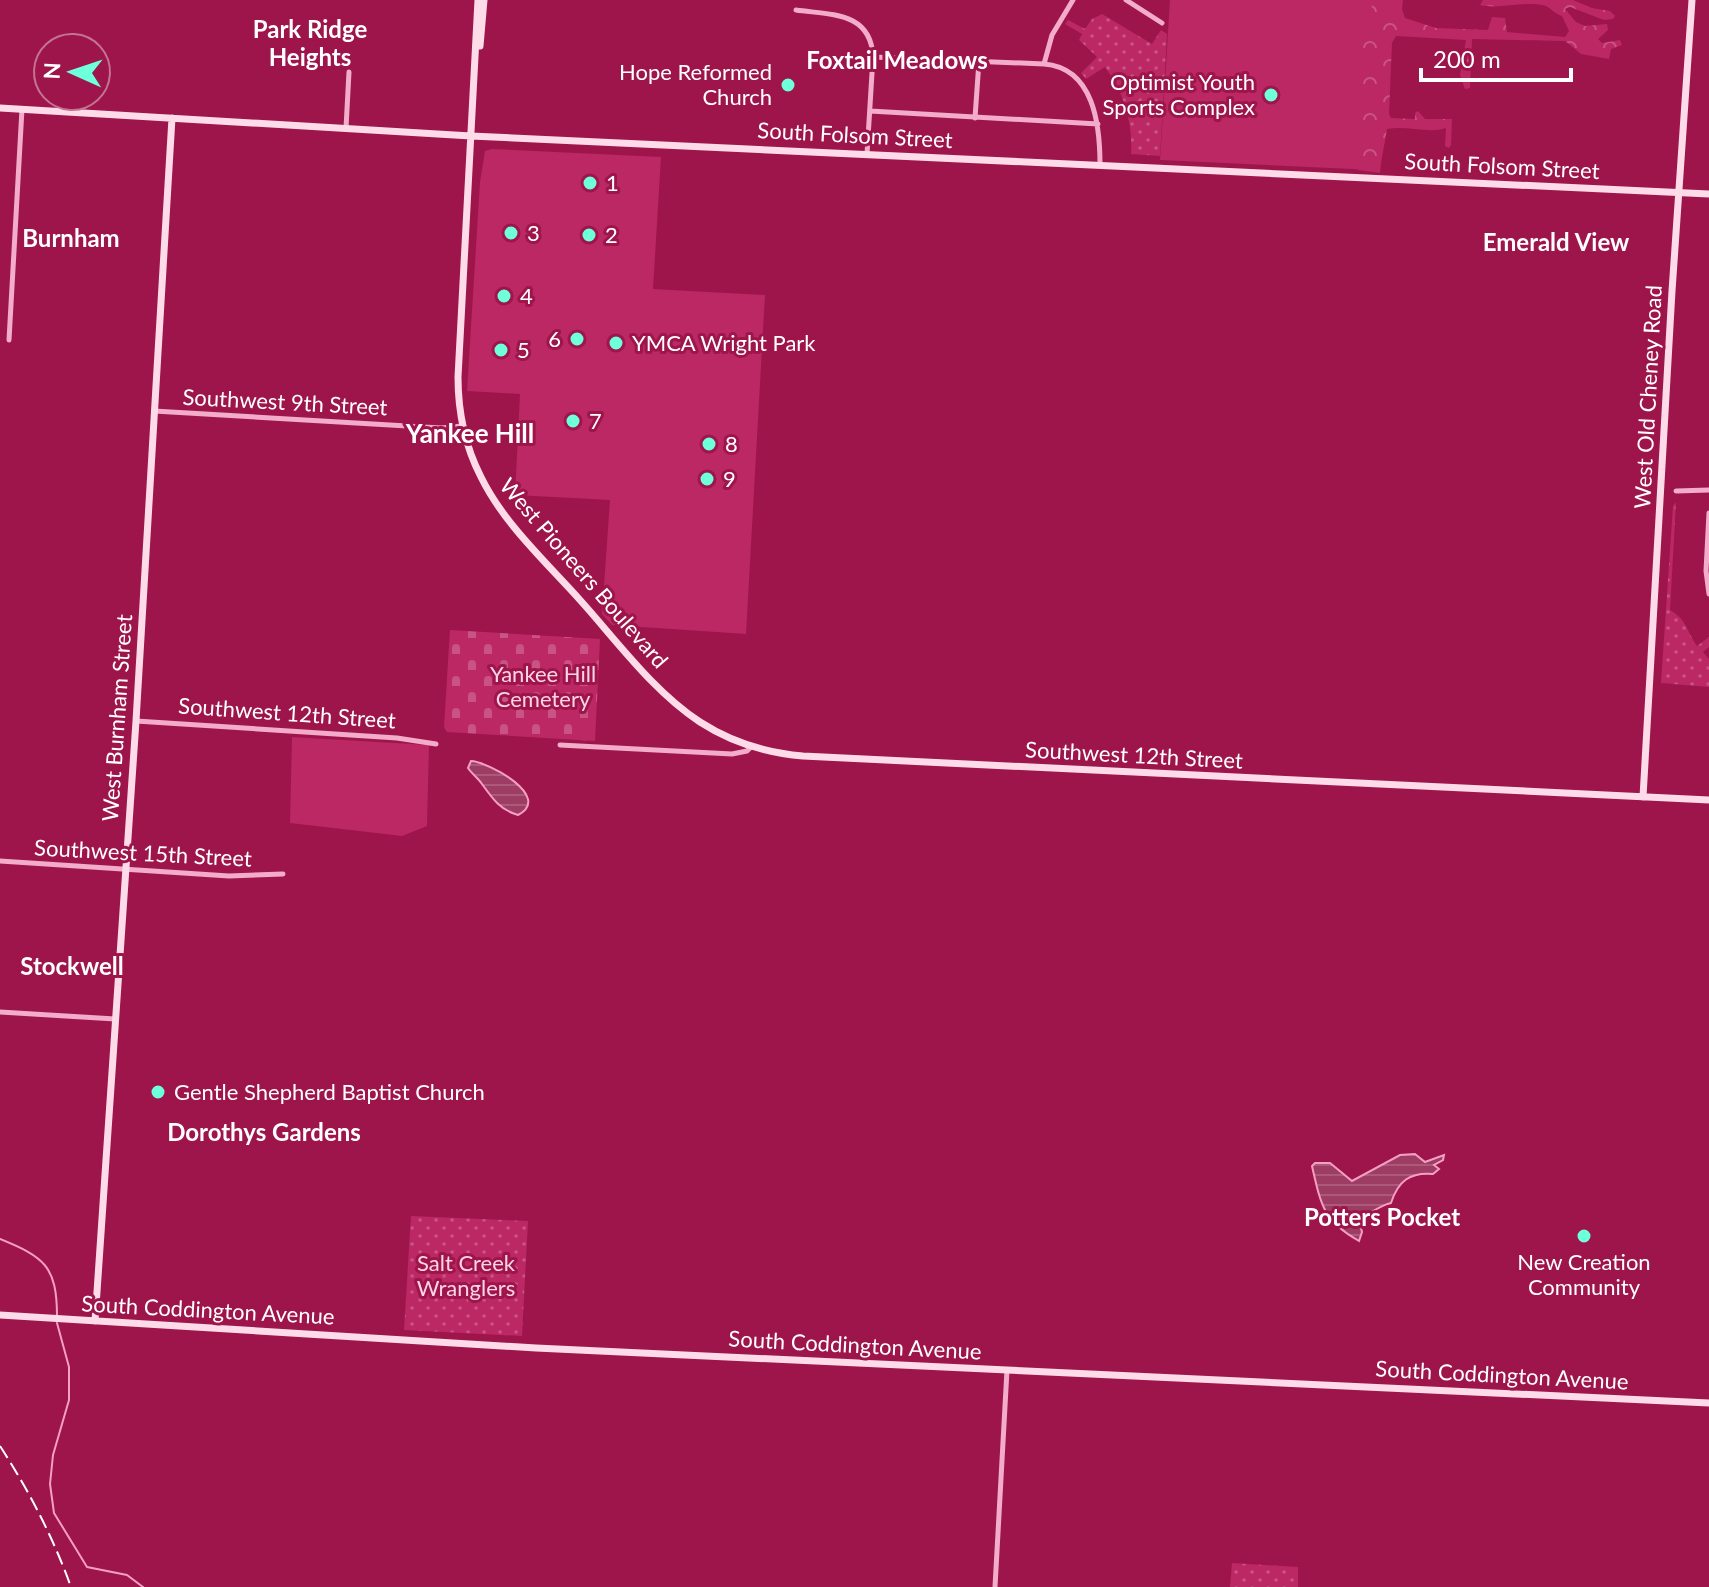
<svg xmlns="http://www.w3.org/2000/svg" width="1709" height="1587" viewBox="0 0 1709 1587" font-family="Lato,sans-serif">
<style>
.grass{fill:#bb2864}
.forest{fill:url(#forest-crowns)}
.cemetery{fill:url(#cemetery-stones)}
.park{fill:url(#park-dots)}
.water{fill:url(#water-rules);stroke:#f69ec3;stroke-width:2}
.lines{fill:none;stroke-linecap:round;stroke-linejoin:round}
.stream{stroke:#f69ec3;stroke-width:2}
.street{stroke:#f3acc9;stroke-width:5}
.secondary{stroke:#fddbe8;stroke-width:7}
.rail{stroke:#fff;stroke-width:2;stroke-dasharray:14 6;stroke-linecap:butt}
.poi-dot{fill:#6effdb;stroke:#9d154b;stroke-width:3}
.labels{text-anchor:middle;stroke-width:6;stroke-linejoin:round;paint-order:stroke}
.poi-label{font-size:22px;fill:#fff;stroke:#9d154b;text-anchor:start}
.street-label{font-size:22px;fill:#fff;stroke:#9d154b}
.park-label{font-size:22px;fill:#fdd4e5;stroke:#9d154b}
.neighbourhood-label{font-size:24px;font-weight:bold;fill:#fff;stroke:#9d154b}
.quarter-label{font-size:26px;font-weight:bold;fill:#fff;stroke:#9d154b}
</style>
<defs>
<pattern id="forest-crowns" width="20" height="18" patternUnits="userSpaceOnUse" patternTransform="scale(2)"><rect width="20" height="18" fill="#bb2864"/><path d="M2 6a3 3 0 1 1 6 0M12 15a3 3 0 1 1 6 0" fill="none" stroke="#c95383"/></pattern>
<pattern id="cemetery-stones" width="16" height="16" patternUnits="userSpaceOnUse" patternTransform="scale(2)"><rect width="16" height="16" fill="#bb2864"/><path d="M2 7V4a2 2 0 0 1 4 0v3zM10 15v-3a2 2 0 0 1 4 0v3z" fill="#c95383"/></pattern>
<pattern id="park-dots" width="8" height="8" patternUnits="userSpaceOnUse" patternTransform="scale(2)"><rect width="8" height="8" fill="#bb2864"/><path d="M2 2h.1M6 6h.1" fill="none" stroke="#c95383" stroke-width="1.8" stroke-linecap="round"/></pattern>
<pattern id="water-rules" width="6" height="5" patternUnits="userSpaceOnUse" patternTransform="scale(2)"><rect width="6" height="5" fill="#9d3d63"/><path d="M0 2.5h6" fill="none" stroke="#ac5a7a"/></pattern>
</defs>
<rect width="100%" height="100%" fill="#9d154b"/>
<path class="grass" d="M 1170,0 L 1383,0 L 1374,170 L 1160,160 Z
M 492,149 L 661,157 L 653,289 L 765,295 L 746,634 L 612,625 L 602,614 L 610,500 L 515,495 L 520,394 L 467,391 L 480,182 L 485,151 Z
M 292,737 L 429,745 L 427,826 L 402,836 L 290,823 Z"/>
<path class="forest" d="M 1373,0 L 1403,0 L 1402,9 L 1405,18 L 1436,28 L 1488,30 L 1492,17 L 1505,18 L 1507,32 L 1565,37 L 1569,31 L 1562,16 C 1555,14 1552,9 1546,6 C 1525,0 1501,10 1480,5 L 1483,0 L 1573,0 L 1592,8 L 1610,11 L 1615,16 L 1613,19 L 1604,20 L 1570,7 L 1565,9 L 1576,22 L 1585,26 L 1607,24 L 1608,30 L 1598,39 L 1602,43 L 1620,40 L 1622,45 L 1611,49 L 1609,59 L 1581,54 L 1565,41 L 1472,39 L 1470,88 L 1465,89 L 1460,75 L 1466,40 L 1396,36 L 1392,43 L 1389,114 L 1391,118 L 1415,119 L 1415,113 L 1418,111 L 1425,119 L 1452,119 L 1451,145 L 1449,148 L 1445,146 L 1446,128 C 1428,134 1407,125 1387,129 C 1385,144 1381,158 1380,173 L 1358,170 C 1356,163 1357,150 1365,148 C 1357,125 1371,67 1353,51 L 1368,25 Z"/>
<path class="cemetery" d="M 450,630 L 600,639 L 595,741 L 447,732 L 444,727 Z"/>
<path class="park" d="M 1102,14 L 1152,44 L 1161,30 L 1167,34 L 1160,156 L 1131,154 C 1133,122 1124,93 1105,67 L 1086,79 L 1081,73 L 1097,57 L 1079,40 L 1082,34 L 1065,24 L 1068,20 L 1085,29 L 1092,19 Z
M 1676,502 L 1670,610 C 1687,620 1686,630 1697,646 L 1709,637 L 1709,647 L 1703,652 L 1709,659 L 1709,687 L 1661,683 L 1673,506 Z
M 411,1216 L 528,1221 L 522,1336 L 404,1330 Z
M 1232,1563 L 1298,1567 L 1298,1587 L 1230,1587 Z"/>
<path class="water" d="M 471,761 C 489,762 553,797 518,815 C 500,810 492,798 482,784 C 478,778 472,774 468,768 Z
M 1415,1154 L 1425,1162 L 1444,1155 L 1443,1160 L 1434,1165 L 1439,1169 L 1433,1174 C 1410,1172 1398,1181 1391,1203 C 1378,1206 1372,1214 1358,1217 L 1362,1232 L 1359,1241 C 1323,1221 1321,1205 1312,1166 L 1315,1163 L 1330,1163 L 1352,1181 L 1400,1155 Z"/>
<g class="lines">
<path class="stream" d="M 0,1239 C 44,1257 57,1266 57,1316
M 57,1323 L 69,1367 L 69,1400 L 53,1455 L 50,1484 L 54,1513 L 87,1567 L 127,1575 L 143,1587"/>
<path class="street" d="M 1126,0 L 1162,23
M 796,10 C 830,15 871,11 873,57 L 1044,64 C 1094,68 1100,125 1100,165
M 1044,64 L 1052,35 L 1073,0
M 870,111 L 1098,124
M 975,118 L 979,61
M 346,128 L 349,72
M 867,154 L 873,57
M 9,340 L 22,109
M 154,411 L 441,428 L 462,426
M 1676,491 L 1709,490
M 1709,513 L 1706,571 L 1709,594
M 136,721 L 397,738 L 436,744
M 560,745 L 732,754 L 747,751 L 752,746
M 0,861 L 229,876 L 283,874
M 0,1012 L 115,1019
M 995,1587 L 1007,1370"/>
<path class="secondary" d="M 478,0 L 458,377 C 458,412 465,446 481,477 C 504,524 546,562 580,600 C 617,641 653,691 700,722 C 731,742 766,753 803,756 L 1709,800
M 480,46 L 484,0
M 0,108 L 471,136 L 1709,194
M 1643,797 L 1672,291 L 1692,0
M 0,1315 L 536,1348 L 1709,1403
M 95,1321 L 136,721 L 172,118"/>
<path class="rail" d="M 0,1446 C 29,1491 53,1537 71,1587"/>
</g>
<g class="poi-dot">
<circle cx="788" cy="85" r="8"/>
<circle cx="1271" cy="95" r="8"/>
<circle cx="590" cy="183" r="8"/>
<circle cx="511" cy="233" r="8"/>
<circle cx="589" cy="235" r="8"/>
<circle cx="504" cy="296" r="8"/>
<circle cx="577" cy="339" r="8"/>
<circle cx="616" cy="343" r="8"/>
<circle cx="501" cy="350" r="8"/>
<circle cx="573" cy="421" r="8"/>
<circle cx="709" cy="444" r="8"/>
<circle cx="707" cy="479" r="8"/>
<circle cx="158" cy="1092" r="8"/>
<circle cx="1584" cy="1236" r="8"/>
</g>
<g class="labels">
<g class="poi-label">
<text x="772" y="80" text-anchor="end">Hope Reformed<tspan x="772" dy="25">Church</tspan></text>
<text x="1255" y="90" text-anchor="end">Optimist Youth<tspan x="1255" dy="25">Sports Complex</tspan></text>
<text x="606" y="191">1</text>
<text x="527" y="241">3</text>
<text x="605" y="243">2</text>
<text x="520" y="304">4</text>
<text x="561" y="347" text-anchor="end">6</text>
<text x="632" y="351">YMCA Wright Park</text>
<text x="517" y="358">5</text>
<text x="589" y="429">7</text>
<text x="725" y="452">8</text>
<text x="723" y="487">9</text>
<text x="174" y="1100">Gentle Shepherd Baptist Church</text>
<text x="1584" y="1270" text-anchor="middle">New Creation<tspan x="1584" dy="25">Community</tspan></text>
</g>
<g class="street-label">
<text transform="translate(855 135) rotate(3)" y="8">South Folsom Street</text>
<text transform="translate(1502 166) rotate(3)" y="8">South Folsom Street</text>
<text transform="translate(1648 397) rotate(-87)" y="8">West Old Cheney Road</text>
<text transform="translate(285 402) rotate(3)" y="8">Southwest 9th Street</text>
<text transform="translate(584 573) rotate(49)" y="8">West Pioneers Boulevard</text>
<text transform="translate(287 713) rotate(4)" y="8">Southwest 12th Street</text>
<text transform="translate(117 718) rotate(-86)" y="8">West Burnham Street</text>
<text transform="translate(1134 755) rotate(3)" y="8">Southwest 12th Street</text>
<text transform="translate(143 853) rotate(3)" y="8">Southwest 15th Street</text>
<text transform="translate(208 1310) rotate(3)" y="8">South Coddington Avenue</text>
<text transform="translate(855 1345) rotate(3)" y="8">South Coddington Avenue</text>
<text transform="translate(1502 1375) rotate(3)" y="8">South Coddington Avenue</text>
</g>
<g class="park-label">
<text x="543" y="682">Yankee Hill<tspan x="543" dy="25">Cemetery</tspan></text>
<text x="466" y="1271">Salt Creek<tspan x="466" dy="25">Wranglers</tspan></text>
</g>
<g class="neighbourhood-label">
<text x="310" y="38">Park Ridge<tspan x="310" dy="28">Heights</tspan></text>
<text x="897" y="69">Foxtail Meadows</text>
<text x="71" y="247">Burnham</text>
<text x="1556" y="251">Emerald View</text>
<text x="72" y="975">Stockwell</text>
<text x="264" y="1141">Dorothys Gardens</text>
<text x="1382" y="1226">Potters Pocket</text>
</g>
<g class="quarter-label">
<text x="470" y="443">Yankee Hill</text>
</g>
</g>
<g transform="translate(72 72) rotate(273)"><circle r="38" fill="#9d154b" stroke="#c47393" stroke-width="2"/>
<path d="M0-6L14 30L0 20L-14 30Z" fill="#6effdb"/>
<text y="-12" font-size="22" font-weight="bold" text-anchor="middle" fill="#ffffff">N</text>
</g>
<path d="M1421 68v12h150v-12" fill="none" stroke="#ffffff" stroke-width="4"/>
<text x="1433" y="68" font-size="24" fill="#ffffff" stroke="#9d154b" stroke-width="6" paint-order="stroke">200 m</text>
</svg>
